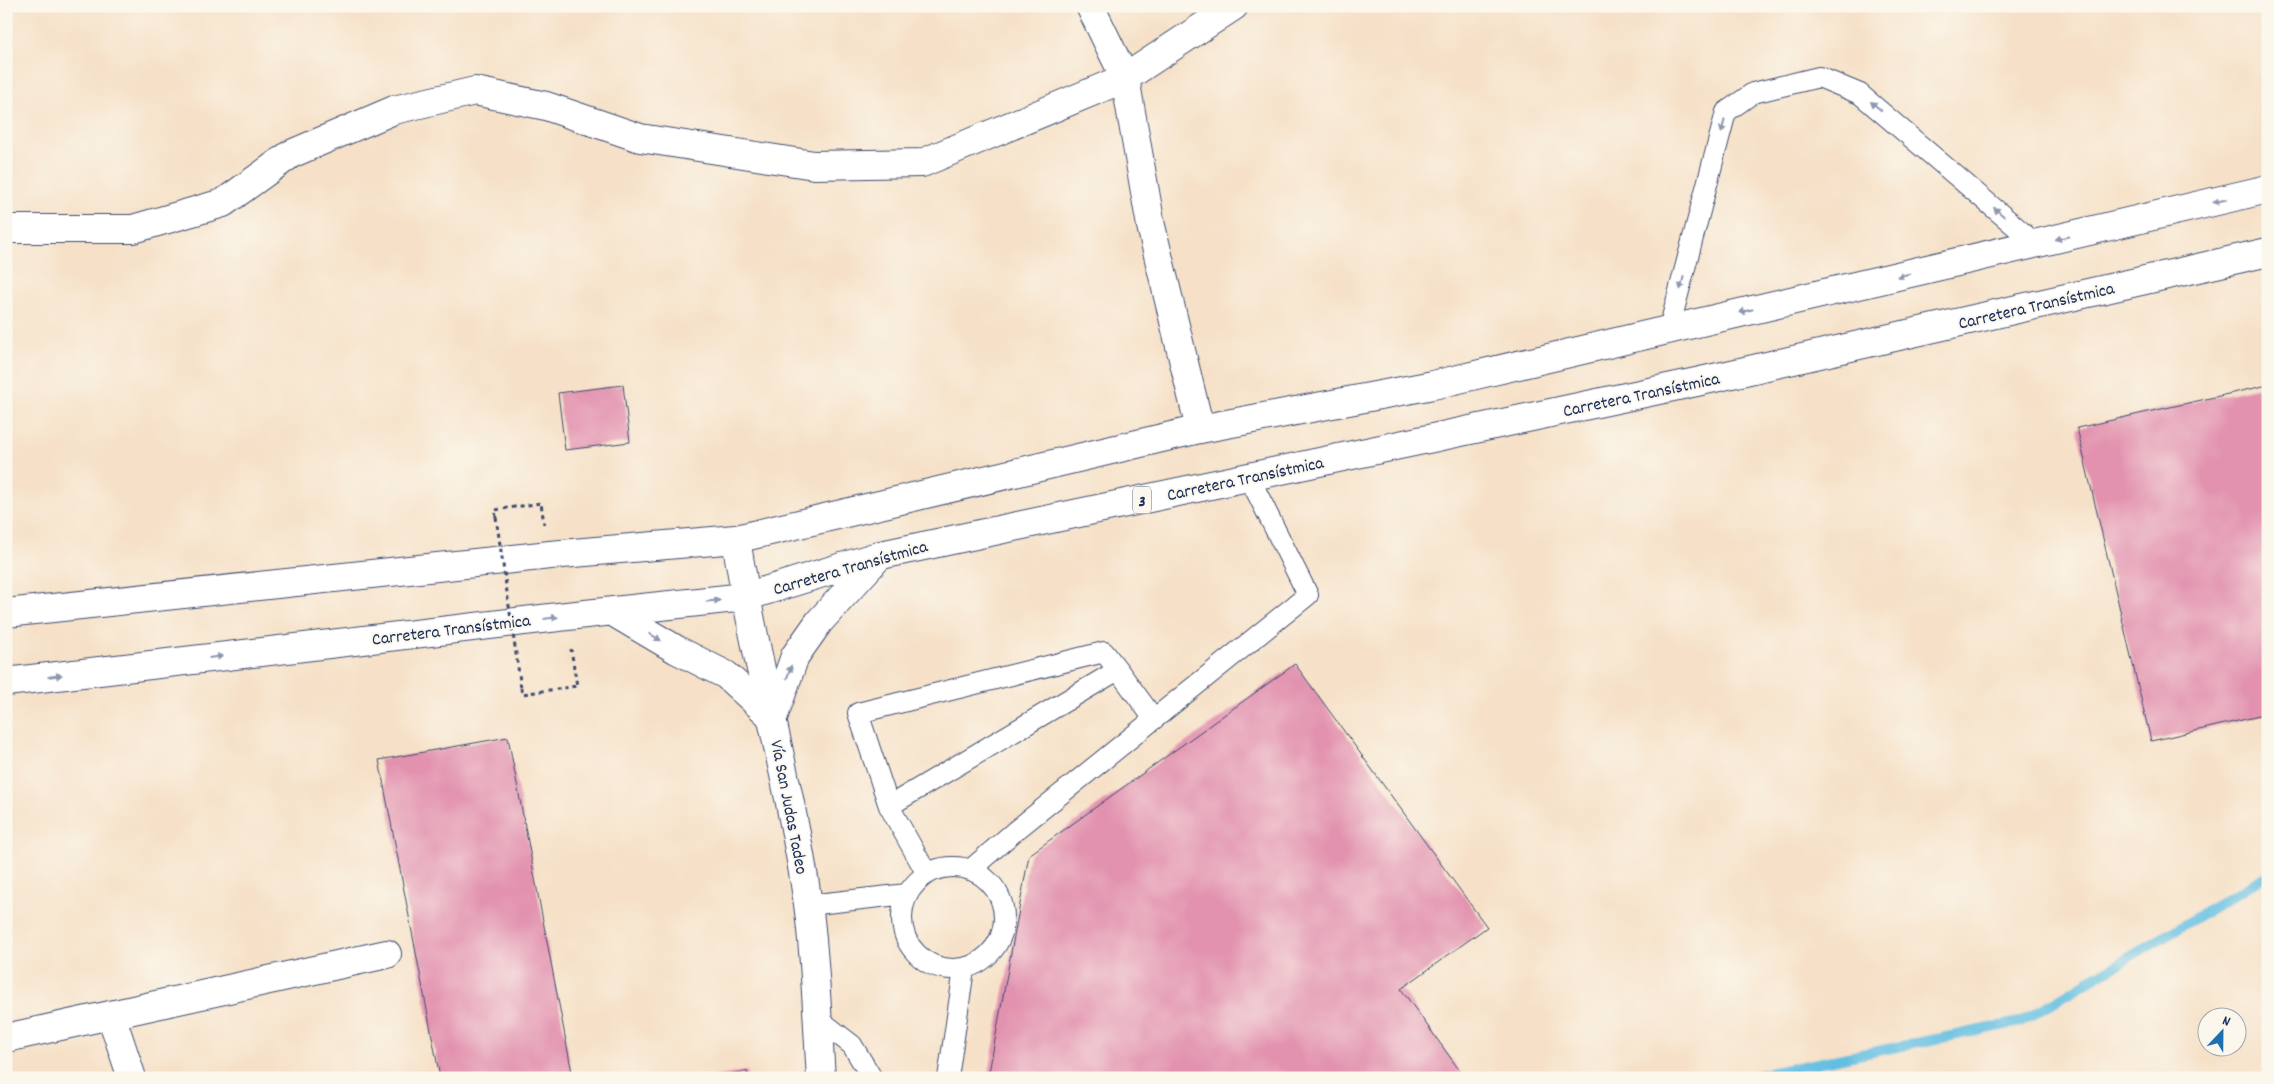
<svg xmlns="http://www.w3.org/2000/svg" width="2274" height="1084" viewBox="0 0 2274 1084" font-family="Dekko,sans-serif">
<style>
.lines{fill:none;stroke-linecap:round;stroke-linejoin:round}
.stream{stroke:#64bfe2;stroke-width:10}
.building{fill:#e292af}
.service-casing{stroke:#3c4a6e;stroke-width:22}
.minor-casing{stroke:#3c4a6e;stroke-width:30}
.primary-casing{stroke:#3c4a6e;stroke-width:30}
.path{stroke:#3c4a6e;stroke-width:3;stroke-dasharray:4 4;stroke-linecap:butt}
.service{stroke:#fff;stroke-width:20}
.minor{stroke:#fff;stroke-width:28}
.primary{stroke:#fff;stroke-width:28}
.path-bridge{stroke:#3c4a6e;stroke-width:3;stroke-dasharray:4 4;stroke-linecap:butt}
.oneway{fill:#8d97ae}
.labels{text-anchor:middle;stroke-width:4;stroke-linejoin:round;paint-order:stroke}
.shield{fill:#fbf7ec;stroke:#5e6b89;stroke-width:1}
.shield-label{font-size:16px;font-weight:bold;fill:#1b2f5e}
.street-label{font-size:18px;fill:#1b2f5e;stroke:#fbf7ec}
</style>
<rect width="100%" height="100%" fill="#fbf7ec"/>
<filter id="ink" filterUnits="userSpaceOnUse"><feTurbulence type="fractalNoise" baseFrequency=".02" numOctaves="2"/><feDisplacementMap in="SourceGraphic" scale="10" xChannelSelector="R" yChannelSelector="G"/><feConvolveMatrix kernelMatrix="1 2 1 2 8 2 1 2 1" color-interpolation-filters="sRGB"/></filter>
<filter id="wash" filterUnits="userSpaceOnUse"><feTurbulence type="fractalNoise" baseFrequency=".0096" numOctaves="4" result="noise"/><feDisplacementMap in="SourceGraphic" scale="20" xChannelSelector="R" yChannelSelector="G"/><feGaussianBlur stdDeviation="1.12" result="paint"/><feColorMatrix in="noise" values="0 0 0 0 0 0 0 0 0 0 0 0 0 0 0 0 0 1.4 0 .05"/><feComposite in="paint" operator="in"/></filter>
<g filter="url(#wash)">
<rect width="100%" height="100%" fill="#f6e1c8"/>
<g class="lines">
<path class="stream" d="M 1744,1078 L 2020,1022 L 2268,875"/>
</g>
<g id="blocks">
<path class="building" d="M 623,385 L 630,442 L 565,450 L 558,393 Z
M 2268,385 L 2268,714 L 2151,741 L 2077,428 Z
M 1295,664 L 1487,927 L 1401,989 L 1465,1078 L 988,1078 L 1029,855 Z
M 508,737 L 573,1078 L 440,1078 L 379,760 Z
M 747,1071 L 748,1078 L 713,1078 L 713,1077 Z"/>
</g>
</g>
<g filter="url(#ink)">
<use href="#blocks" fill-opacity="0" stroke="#3c4a6e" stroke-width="1"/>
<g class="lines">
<defs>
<path id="service" d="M 1669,329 L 1726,112 L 1753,93 L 1819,77 L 1860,94 L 2036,244
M 1104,652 L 1118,670 L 889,806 L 858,713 Z
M 1118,670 L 1154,719
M 889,806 L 927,874
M902 918a51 51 0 1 1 102 0a51 51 0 1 1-102 0Z
M 970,870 L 1015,831 L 1308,595 L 1249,477
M 808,905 L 907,894
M 817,1018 L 852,1045 L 872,1078
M 948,1078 L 964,969"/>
<path id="minor" d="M 1090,6 L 1125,78 L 1151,226 L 1200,429
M 6,229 L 133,229 L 223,203 L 291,154 L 394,110 L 475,91 L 546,106 L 640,138 L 814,165 L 922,163 L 1125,78 L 1234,6
M 736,539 C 755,662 790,781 808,904 C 816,961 817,1020 821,1078
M 111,1015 L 132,1078
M 6,1038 L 387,954"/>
<path id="primary" d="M 613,612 L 677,650 L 726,675 L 773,718 L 795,656 L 819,622 L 880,555
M 6,613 L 550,555 L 736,539 L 1200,429 L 1433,385 L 2268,189
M 6,682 L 567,616 L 745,597 L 881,555 L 1701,381 L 2268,252"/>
</defs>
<use href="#service" class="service-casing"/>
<use href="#minor" class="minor-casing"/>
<use href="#primary" class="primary-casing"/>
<path class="path" d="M 496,517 L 495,510 L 541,503 L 544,524
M 521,688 L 522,694 L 577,686 L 571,649"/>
<use href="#service" class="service"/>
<use href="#minor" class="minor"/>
<use href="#primary" class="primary"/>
<path class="path-bridge" d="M 496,517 L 521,688"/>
</g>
<defs><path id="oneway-solid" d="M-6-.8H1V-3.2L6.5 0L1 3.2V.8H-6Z" transform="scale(1.25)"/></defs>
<g class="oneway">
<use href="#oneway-solid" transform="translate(1876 106) rotate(-141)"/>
<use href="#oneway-solid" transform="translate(1723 126) rotate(104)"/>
<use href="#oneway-solid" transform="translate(2220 201) rotate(167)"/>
<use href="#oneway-solid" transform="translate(1999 212) rotate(-139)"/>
<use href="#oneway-solid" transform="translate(2062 238) rotate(167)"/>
<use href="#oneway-solid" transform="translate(1904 275) rotate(167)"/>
<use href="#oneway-solid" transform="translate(1682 283) rotate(105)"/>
<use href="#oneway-solid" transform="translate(1746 311) rotate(167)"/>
<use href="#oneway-solid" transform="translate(713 601) rotate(-6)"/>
<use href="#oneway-solid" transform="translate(551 618) rotate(-7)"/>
<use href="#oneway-solid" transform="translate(655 637) rotate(31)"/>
<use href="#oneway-solid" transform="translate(216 657) rotate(-7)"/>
<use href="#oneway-solid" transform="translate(789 672) rotate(-71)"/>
<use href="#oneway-solid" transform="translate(55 676) rotate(-7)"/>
</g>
</g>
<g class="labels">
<rect class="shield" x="1133" y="486.5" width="18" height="27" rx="4"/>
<g class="shield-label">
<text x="1142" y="506">3</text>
</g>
<g class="street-label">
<text transform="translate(2036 305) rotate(-13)" y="6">Carretera Transístmica</text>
<text transform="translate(1641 394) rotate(-12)" y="6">Carretera Transístmica</text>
<text transform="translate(1245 478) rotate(-12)" y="6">Carretera Transístmica</text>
<text transform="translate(850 567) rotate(-16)" y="6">Carretera Transístmica</text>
<text transform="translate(451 629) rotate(-7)" y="6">Carretera Transístmica</text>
<text transform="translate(790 807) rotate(79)" y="6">Vía San Judas Tadeo</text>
</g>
</g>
<rect width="2274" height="1084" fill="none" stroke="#fbf7ec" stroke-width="25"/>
<g transform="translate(2222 1032) rotate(22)"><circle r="24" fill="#fbf7ec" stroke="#a1a7b3"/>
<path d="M0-4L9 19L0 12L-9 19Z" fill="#1f6fb2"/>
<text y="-8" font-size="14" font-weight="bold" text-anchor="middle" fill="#1b2f5e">N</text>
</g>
</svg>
